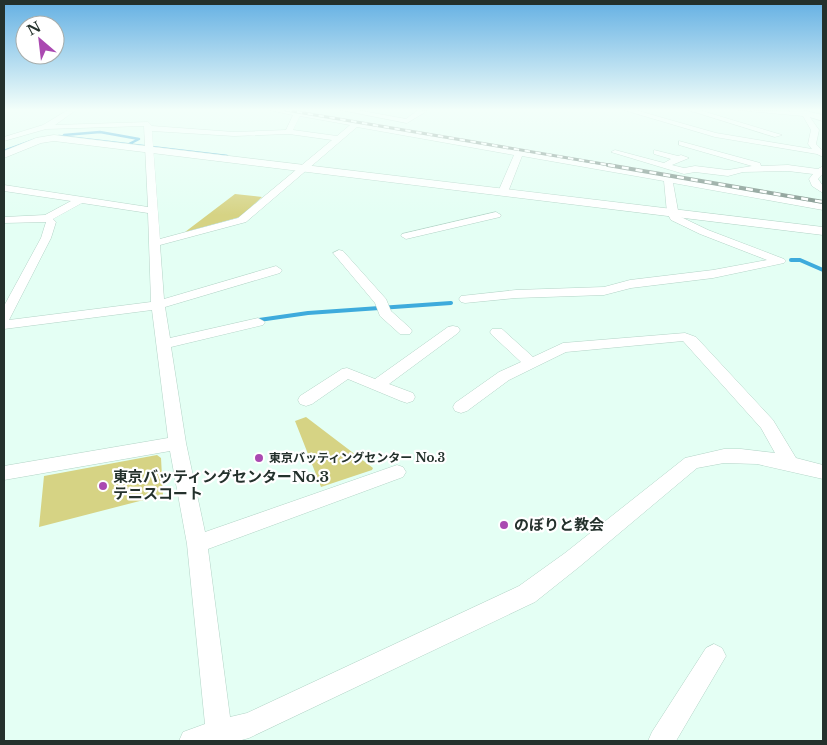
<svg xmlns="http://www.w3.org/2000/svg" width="827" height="745" viewBox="0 0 827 745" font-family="'Libre Baskerville','Noto Sans JP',serif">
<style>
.green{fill:#d6d384}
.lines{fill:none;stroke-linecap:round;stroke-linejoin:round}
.stream-far1{stroke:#3eabdc;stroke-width:2.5}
.stream{stroke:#3eabdc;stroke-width:4}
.minor-casing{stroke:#b3d4c7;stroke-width:1}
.tertiary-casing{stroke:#b3d4c7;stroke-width:1}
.minor{fill:#fff;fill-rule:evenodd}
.tertiary{fill:#fff;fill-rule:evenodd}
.rail-far1-casing{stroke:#80948c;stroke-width:3}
.rail-casing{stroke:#80948c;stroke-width:4}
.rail-far1{stroke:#fff;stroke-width:2;stroke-dasharray:5.5;stroke-linecap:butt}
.rail{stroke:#fff;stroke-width:2.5;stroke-dasharray:7;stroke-linecap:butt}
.poi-dot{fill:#aa49b1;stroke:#fff;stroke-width:2}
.labels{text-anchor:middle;stroke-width:4.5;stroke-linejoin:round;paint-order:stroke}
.poi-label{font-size:12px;font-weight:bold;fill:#24312c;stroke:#fff;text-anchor:start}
.near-poi-label{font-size:15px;font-weight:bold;fill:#24312c;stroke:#fff;text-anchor:start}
</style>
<rect width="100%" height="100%" fill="#e4fff4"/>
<path class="green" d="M 235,194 L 262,197 L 240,217 L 185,232 Z
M 306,417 L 373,468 L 372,470 L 321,487 L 295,421 Z
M 157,455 L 161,458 L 163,495 L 39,527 L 44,476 Z"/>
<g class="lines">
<path class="stream-far1" d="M 64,135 L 100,132 L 139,139 L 129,144
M 59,136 L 227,156
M 4,151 L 34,140"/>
<path class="stream" d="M 791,260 L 800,260 L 823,270
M 259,320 L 308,313 L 451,303"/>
<defs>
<path id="minor" d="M 68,110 L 76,110 L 55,125 L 148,122 L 152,126 L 234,132 L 286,130 L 293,115 L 269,110 L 287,110 L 823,204 L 823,210 L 673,183 L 679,216 L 708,230 L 784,259 L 786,261 L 784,263 L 713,278 L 631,288 L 604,295 L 516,298 L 465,303 L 461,302 L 459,299 L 461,296 L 516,290 L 604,287 L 630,280 L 713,270 L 767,260 L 700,234 L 671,220 L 667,213 L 664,181 L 522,156 L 508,192 L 503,195 L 498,192 L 514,155 L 357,127 L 246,222 L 160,245 L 164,299 L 276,266 L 282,270 L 280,273 L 165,307 L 170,338 L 258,318 L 265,322 L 263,325 L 171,347 L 186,443 L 205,532 L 397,465 L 403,467 L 406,472 L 403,477 L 208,549 L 230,717 L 247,713 L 519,586 L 565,553 L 685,458 L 724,449 L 741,449 L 775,453 L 761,428 L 683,341 L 566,352 L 509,380 L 467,411 L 461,413 L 455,411 L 453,407 L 455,403 L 499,372 L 521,362 L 492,335 L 490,332 L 492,329 L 502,329 L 533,357 L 563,343 L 685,333 L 696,337 L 773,420 L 796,458 L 823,465 L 823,479 L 757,464 L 724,463 L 697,468 L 579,567 L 535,602 L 249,738 L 238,741 L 179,741 L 183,732 L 205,724 L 187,544 L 170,451 L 4,480 L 4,466 L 168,438 L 152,310 L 4,329 L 4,306 L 41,238 L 46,222 L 4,223 L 4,217 L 45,215 L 71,201 L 4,191 L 4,185 L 148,207 L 144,126 L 46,129 L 4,141 L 4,137 L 43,125 ZM 300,116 L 350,125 L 337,136 L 293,130 ZM 152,131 L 234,136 L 289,134 L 332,140 L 238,218 L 160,239 ZM 82,203 L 148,213 L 151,302 L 9,320 L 51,238 L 56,222 L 53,219 Z
M 341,110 L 357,110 L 406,119 L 418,110 L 427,111 L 407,123 Z
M 624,110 L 635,110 L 716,133 L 812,149 L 808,144 L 811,130 L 803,116 L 738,110 L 805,112 L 807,113 L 819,130 L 816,144 L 823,151 L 823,157 L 817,154 L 715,137 Z
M 688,110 L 699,110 L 782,135 L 775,137 Z
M 679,141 L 760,163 L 761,166 L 788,165 L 818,169 L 823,166 L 823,174 L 818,179 L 823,186 L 823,193 L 812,186 L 809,179 L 813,174 L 788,171 L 743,172 L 728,176 L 695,172 L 684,174 L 611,152 L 615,150 L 664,163 L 671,159 L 654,154 L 654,150 L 678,156 L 681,155 L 689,158 L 672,165 L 684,168 L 695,166 L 728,170 L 752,166 L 679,145 Z
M 496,212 L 501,215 L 500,217 L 406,239 L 401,236 L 402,234 Z
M 339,250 L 343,251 L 386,299 L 391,311 L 410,328 L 412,331 L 410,334 L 400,334 L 380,316 L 375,303 L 333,253 Z
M 453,326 L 458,327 L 460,330 L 458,333 L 389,384 L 413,393 L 415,397 L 413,401 L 407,403 L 401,401 L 348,379 L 312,404 L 306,406 L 300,404 L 298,400 L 300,396 L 342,369 L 347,368 L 375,379 L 448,327 Z
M 714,644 L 722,648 L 726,656 L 676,741 L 648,741 L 652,732 L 706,648 Z"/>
<path id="tertiary" d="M 787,110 L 802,110 L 823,115 L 823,121 Z
M 54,135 L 823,227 L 823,235 L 54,141 L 41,143 L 4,158 L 4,151 L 36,138 Z
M 219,717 L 231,721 L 235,733 L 235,741 L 203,741 L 203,733 L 207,721 Z"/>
</defs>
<use href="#minor" class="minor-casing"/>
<use href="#tertiary" class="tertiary-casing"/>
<use href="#minor" class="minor"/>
<use href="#tertiary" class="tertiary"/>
<defs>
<path id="rail-far1" d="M 286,110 L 615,166"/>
<path id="rail" d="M 608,165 L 823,202"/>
</defs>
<use href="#rail-far1" class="rail-far1-casing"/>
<use href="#rail" class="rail-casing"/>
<use href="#rail-far1" class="rail-far1"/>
<use href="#rail" class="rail"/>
</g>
<linearGradient id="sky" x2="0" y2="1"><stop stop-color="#64b0e3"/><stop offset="0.51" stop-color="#f3fffa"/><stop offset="1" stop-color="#f3fffa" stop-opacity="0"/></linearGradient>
<rect width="827" height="215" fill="url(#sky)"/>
<g class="poi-dot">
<circle cx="259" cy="458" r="5"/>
<circle cx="103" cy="486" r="5"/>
<circle cx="504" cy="525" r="5"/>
</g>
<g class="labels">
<g class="poi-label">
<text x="269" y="462">東京バッティングセンター No.3</text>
</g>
<g class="near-poi-label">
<text x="113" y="482">東京バッティングセンターNo.3<tspan x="113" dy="17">テニスコート</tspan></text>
<text x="514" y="530">のぼりと教会</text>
</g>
</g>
<rect width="827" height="745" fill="none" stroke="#24312c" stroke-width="10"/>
<g transform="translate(40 40) rotate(332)"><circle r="24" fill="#ffffff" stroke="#a7adab"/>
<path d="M0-4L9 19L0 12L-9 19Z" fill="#aa49b1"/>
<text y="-8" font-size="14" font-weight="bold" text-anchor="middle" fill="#24312c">N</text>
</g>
</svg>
